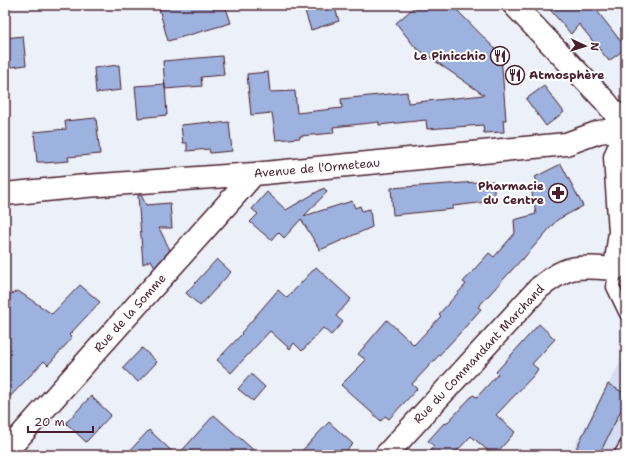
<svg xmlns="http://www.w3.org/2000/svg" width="631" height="460" viewBox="0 0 631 460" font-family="'Shantell Sans',sans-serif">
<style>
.built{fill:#d4ddf1}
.building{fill:#9db2df;stroke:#4a1f2b}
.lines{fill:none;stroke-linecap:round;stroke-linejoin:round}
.lane-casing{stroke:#4a1f2b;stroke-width:15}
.street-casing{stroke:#4a1f2b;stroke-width:25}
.primary-casing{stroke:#4a1f2b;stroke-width:25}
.lane{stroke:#fff;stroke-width:12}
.street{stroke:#fff;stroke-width:22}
.primary{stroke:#fff;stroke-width:22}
.labels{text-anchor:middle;stroke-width:4;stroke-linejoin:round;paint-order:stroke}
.poi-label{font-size:12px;font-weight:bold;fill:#4a1f2b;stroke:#fff;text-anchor:end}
.street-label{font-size:12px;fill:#4a1f2b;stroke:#fff}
</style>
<rect width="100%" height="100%" fill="#ebf0f9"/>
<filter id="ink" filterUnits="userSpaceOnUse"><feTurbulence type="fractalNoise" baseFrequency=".025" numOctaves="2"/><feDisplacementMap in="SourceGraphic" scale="8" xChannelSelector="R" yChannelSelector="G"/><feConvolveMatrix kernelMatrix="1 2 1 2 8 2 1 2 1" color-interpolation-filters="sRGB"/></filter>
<g filter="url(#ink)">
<path class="built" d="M 621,362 L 626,362 L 626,455 L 569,455 Z"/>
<path class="building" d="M 158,5 L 225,5 L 231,23 L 168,41 Z
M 303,5 L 334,5 L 339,21 L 311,30 Z
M 417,5 L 452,5 L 501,55 L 506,120 L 503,120 L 504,132 L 484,133 L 483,125 L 427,129 L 426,120 L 379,125 L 379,122 L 333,127 L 334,133 L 300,136 L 300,138 L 276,140 L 272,113 L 251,115 L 247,74 L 268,72 L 270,92 L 295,91 L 297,113 L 342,108 L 341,99 L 407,92 L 408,103 L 484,95 L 415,47 L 396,23 Z
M 546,5 L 596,5 L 594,7 L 626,48 L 609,61 L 579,24 L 571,34 Z
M 23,36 L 26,65 L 5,68 L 5,38 Z
M 222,56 L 224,75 L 201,77 L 202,86 L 165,89 L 163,61 Z
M 119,65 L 121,90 L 96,93 L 94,68 Z
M 165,84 L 167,115 L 138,118 L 135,86 Z
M 544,86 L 564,112 L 546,126 L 526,99 Z
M 96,118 L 100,154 L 68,157 L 69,161 L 45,163 L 44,162 L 37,162 L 34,132 L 66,129 L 65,121 Z
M 211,122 L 211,124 L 229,122 L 232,151 L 210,153 L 209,149 L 187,151 L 187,143 L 183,143 L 181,125 Z
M 561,164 L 583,206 L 557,220 L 523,259 L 522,259 L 478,307 L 481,309 L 460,333 L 412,384 L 417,389 L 389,419 L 385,416 L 381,421 L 341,385 L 366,360 L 358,354 L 387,320 L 414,345 L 441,316 L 439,314 L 466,284 L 463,282 L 489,253 L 494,257 L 515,233 L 514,220 L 536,214 L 531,188 L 540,187 L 535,177 Z
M 493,181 L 495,201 L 453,206 L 453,209 L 393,215 L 391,188 Z
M 324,188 L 327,192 L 304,216 L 352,201 L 355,208 L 360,206 L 362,211 L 370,209 L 372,227 L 320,250 L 301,219 L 284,238 L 278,232 L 271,240 L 250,222 L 258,214 L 252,209 L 267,192 L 286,210 Z
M 138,195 L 141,195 L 146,205 L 170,203 L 172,228 L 159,228 L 170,250 L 155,267 L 151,260 L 143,264 Z
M 217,259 L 231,272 L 200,306 L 186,293 Z
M 316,267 L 351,299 L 336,316 L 343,322 L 331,335 L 323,328 L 302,351 L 294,343 L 290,349 L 270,331 L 231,373 L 217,360 L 242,334 L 241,333 L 278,290 L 287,298 Z
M 80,285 L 100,302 L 69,335 L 72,338 L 48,365 L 44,361 L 5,402 L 5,297 L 18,291 L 52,314 Z
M 539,324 L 555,339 L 532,364 L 538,369 L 534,375 L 496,415 L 515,432 L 495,455 L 493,455 L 471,436 L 453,455 L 426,455 L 434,446 L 428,441 L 444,423 L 446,424 L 473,395 L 477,397 L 498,374 L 496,372 Z
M 142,348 L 157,362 L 138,382 L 123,368 Z
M 251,374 L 265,387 L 253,401 L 238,389 Z
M 608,384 L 626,394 L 626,400 L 599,455 L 573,455 Z
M 91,396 L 111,415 L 86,442 L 66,423 Z
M 214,415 L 259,455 L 178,455 Z
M 329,422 L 353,444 L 342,455 L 298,455 Z
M 149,430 L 176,455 L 126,455 Z"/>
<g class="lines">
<defs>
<path id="lane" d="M 615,269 L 613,287 L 626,314
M 620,455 L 626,445"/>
<path id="street" d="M 5,194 L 86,186 L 254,174 L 566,144 L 599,132 L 626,128
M 615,269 L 620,232 L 615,157 L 626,129
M 5,453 L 254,174
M 386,455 L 539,288 C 548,281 559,272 571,269 C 585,266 601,268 615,269 L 626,259"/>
<path id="primary" d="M 514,5 L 606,102 L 626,128"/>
</defs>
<use href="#lane" class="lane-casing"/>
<use href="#street" class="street-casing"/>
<use href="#primary" class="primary-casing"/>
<use href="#lane" class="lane"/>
<use href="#street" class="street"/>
<use href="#primary" class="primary"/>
</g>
</g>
<defs>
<symbol id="restaurant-ring" viewBox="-11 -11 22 22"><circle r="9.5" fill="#fff" stroke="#4a1f2b" stroke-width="1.5"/><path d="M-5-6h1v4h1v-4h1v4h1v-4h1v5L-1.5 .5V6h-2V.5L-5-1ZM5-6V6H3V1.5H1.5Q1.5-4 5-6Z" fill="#4a1f2b"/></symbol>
<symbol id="pharmacy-ring" viewBox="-11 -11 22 22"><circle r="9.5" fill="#fff" stroke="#4a1f2b" stroke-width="1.5"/><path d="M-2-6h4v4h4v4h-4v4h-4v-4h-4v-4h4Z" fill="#4a1f2b"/></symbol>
</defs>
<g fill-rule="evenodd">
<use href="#restaurant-ring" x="489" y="45" width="22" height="22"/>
<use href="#restaurant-ring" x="504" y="64" width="22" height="22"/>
<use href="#pharmacy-ring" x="547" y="182" width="22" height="22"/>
</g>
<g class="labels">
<g class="poi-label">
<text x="486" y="60">Le Pinicchio</text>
<text x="529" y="79" text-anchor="start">Atmosphère</text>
<text x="544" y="190">Pharmacie<tspan x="544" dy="14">du Centre</tspan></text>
</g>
<g class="street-label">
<text transform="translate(317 168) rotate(-5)" y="4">Avenue de l'Ormeteau</text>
<text transform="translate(130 313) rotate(-48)" y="4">Rue de la Somme</text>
<text transform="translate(479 354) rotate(-47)" y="4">Rue du Commandant Marchand</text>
</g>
</g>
<rect width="631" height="460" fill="none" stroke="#fff" stroke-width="20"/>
<rect x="10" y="10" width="611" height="440" fill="none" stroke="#4a1f2b" stroke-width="1.5" filter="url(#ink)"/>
<g transform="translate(585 46) rotate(94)" stroke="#ffffff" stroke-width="3" paint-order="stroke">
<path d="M0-3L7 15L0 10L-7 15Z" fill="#4a1f2b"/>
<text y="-6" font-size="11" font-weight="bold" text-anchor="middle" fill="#4a1f2b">N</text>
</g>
<path d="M28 426v6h65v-6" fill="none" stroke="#4a1f2b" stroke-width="2"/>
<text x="34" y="426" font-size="12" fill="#4a1f2b" stroke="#ffffff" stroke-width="3" paint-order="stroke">20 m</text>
</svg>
